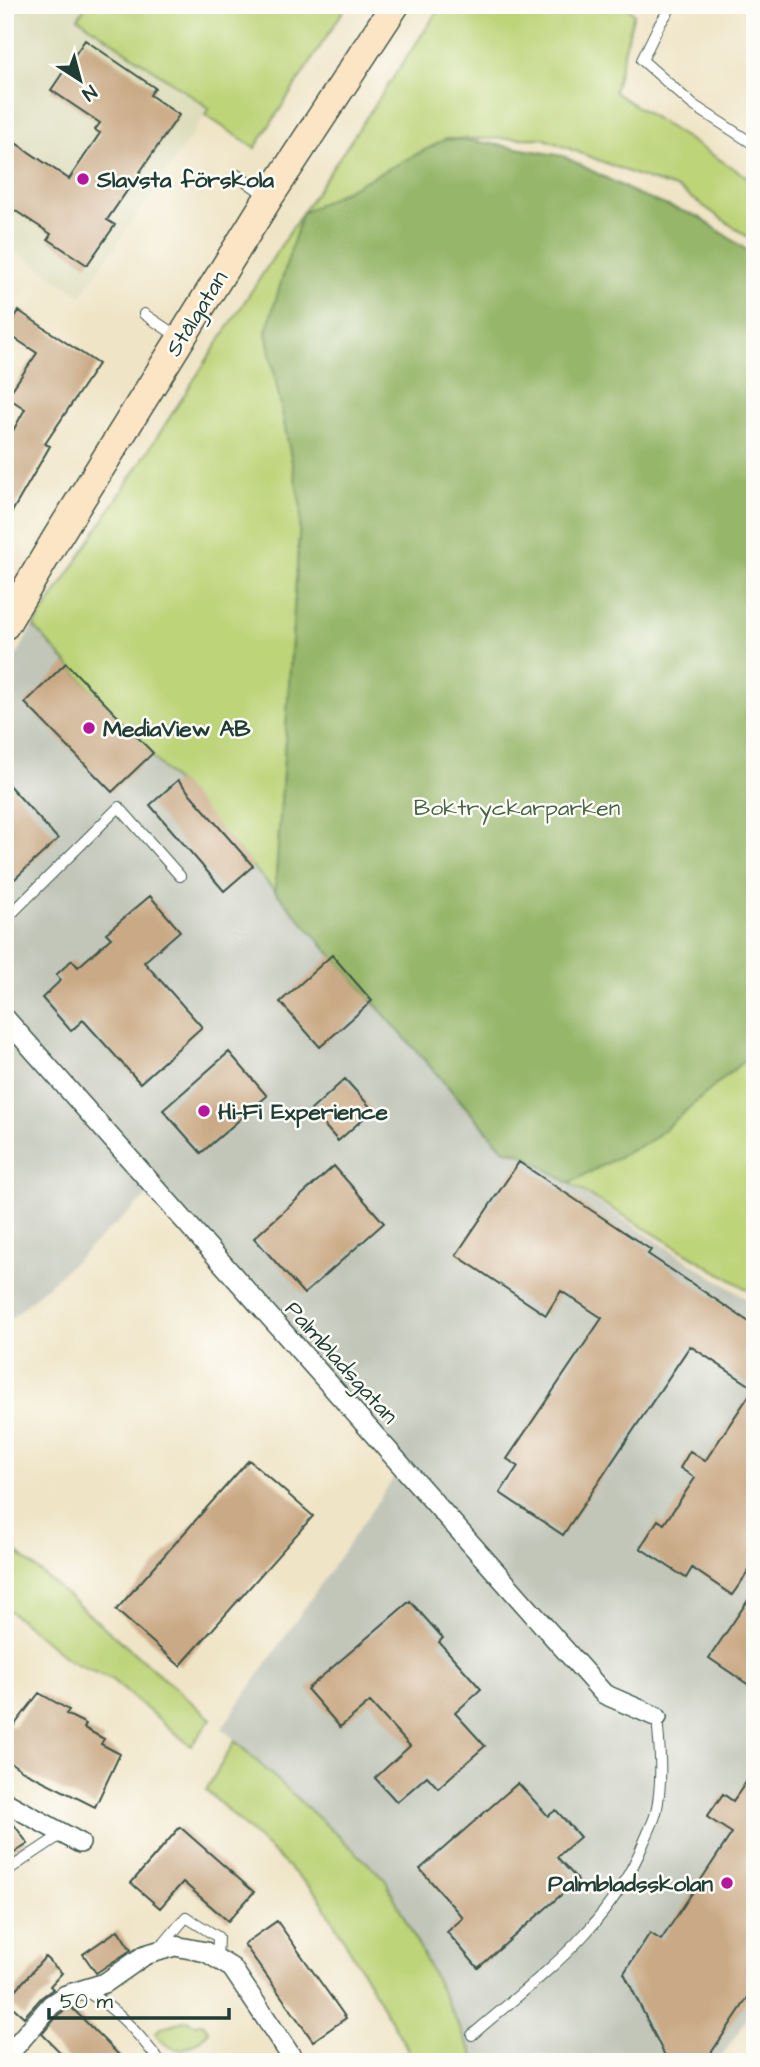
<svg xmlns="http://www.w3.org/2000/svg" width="760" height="2067" viewBox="0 0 760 2067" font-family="'Architects Daughter',sans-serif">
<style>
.built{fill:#ddddbc}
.industrial{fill:#c2c6b9}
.green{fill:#bdd479;stroke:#6e8856;stroke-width:2}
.forest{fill:#96b669;stroke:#5a7a4e;stroke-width:2}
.building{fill:#caaa86}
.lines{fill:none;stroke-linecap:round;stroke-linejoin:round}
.lane-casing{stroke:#3e564a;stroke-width:12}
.street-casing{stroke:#3e564a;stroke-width:22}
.secondary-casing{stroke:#3e564a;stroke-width:31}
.lane{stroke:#fff;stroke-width:10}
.street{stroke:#fff;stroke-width:19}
.secondary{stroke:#fce5c4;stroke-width:28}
.poi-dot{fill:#b5179e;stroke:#fdfcf7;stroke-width:2.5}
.labels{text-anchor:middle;stroke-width:5;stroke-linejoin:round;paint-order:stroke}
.poi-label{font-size:23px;font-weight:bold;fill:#1f3d34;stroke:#fdfcf7;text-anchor:start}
.street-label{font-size:23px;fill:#1f3d34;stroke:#fdfcf7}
.park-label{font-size:23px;fill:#466345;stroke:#fdfcf7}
</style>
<rect width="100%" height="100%" fill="#fdfcf7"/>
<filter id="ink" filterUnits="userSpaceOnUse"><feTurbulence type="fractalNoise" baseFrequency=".0143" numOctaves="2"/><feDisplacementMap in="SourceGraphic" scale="14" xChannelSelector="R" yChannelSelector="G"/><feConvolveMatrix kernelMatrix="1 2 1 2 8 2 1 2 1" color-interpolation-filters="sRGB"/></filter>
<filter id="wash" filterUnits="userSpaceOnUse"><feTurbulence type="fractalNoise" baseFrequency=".00686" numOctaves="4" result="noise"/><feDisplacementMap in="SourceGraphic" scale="28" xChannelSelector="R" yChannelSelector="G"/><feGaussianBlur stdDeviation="1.57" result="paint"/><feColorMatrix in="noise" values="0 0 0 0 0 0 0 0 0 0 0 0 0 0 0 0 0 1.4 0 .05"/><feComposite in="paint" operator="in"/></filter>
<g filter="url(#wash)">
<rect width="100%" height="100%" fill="#efe4c6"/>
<path class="built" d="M 5,5 L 86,5 L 78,18 L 210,108 L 81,296 L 5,244 Z"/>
<path class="industrial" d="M 35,622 L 34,628 L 153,753 L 503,1149 L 522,1154 L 755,1304 L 755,2007 L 718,2062 L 477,2062 L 385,1879 L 222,1728 L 402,1466 L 155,1189 L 5,1324 L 5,677 Z"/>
<path class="green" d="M 86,5 L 347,5 L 255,148 L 205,115 L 209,108 L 78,18 Z
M 442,5 L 623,5 L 634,13 L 614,92 L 755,182 L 755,242 L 679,189 L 644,178 L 542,138 L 446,139 L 266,332 L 301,507 L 275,891 L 34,627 L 302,213 Z
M 755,1051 L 755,1294 L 569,1183 L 653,1139 Z
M 5,1542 L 211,1719 L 191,1746 L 111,1679 L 70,1661 L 5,1607 Z
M 235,1741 L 385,1879 L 477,2062 L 415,2062 L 318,1895 L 206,1790 Z
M 188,2020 L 193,2024 L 203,2023 L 209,2031 C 190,2050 174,2059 155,2033 L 162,2027 Z"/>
<path class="forest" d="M 446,139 L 481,142 L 563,156 L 643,197 L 699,217 L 755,256 L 755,1051 L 653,1139 L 569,1183 L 522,1154 L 503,1149 L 275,891 L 301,507 L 266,332 L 302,213 Z"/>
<g id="blocks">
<path class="building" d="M 85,40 L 155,88 L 150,95 L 179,115 L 107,220 L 115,225 L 87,265 L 48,239 L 51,234 L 5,204 L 5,136 L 69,179 L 100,133 L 95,130 L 100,123 L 51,90 Z
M 19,311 L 98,364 L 45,444 L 50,446 L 5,524 L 5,445 L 25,409 L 7,397 L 37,353 L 5,332 Z
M 66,663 L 153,753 L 112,792 L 25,703 Z
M 178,780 L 253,866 L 224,891 L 150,805 Z
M 5,781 L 58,839 L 5,888 Z
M 150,896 L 180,931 L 144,962 L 202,1027 L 140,1083 L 83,1020 L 71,1031 L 42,998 L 61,980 L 56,975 L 72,960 L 78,967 L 111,938 L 106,933 Z
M 332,955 L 372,1001 L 320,1047 L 280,1002 Z
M 229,1052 L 267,1096 L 201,1153 L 163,1110 Z
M 345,1079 L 373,1110 L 338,1141 L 311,1110 Z
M 519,1162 L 651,1250 L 648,1254 L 755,1326 L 755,1562 L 732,1595 L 692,1568 L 686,1578 L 640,1548 L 658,1520 L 664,1524 L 695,1478 L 680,1468 L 690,1451 L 705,1461 L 754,1388 L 690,1346 L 563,1535 L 500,1493 L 518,1466 L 507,1459 L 602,1318 L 561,1291 L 546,1315 L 456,1255 Z
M 334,1166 L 384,1223 L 304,1294 L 254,1238 Z
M 249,1460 L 313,1516 L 180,1666 L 116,1610 Z
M 755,1590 L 755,1689 L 709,1658 Z
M 410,1601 L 443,1638 L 439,1642 L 481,1689 L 455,1713 L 485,1746 L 438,1788 L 427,1776 L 397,1802 L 375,1778 L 410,1746 L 370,1702 L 340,1727 L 307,1689 Z
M 39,1693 L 69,1710 L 66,1714 L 86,1724 L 84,1728 L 104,1739 L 101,1744 L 120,1754 L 95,1807 L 23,1771 L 5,1759 L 5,1722 L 13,1727 Z
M 755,1769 L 755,1987 L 705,2062 L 668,2062 L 624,1973 L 650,1933 L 661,1940 L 732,1833 L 707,1817 L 723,1794 L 733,1801 Z
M 518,1783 L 548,1816 L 556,1810 L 580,1837 L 557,1857 L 578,1880 L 478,1968 L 447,1932 L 463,1918 L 420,1869 Z
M 5,1816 L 10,1819 L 28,1844 L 5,1859 Z
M 180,1827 L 254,1892 L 228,1921 L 183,1882 L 160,1908 L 131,1883 Z
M 277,1921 L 346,2018 L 313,2041 L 244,1944 Z
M 118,1930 L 131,1950 L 96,1973 L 83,1954 Z
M 45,1957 L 62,1973 L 50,1986 L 53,1989 L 42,1997 L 24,2017 L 6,2001 Z
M 71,2007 L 126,2062 L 70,2062 L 42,2034 L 59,2014 Z"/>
</g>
</g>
<g filter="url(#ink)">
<use href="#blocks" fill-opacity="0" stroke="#3e564a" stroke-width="2"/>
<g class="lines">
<defs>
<path id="lane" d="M 672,5 L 658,27 L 642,60 L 693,105 L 755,145
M 237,175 L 268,197
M 144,314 L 180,338
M 5,920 L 119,807 L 180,876
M 5,1872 L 62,1834
M 160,1948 L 186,1917 L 218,1937 L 217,1959
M 84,1991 C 114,2005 140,2035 160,2062
M 472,2035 C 540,1976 609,1929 644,1842 C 648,1833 653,1823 656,1813 C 663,1781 660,1749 657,1717"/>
<path id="street" d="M 5,1018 L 604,1694 L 657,1717
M 5,1802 L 80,1843
M 7,2056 L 51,2005 L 66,1995 L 105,1983 L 145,1955 L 175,1946 L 206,1952 L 232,1968 L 295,2062"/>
<path id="secondary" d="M 5,625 L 56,539 L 269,197 L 395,5"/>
</defs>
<use href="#lane" class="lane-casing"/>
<use href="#street" class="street-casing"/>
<use href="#secondary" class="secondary-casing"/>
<use href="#lane" class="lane"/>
<use href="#street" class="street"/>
<use href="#secondary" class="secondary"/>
</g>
</g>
<g class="poi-dot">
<circle cx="83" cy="179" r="7"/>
<circle cx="89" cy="728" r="7"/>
<circle cx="204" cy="1111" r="7"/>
<circle cx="727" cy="1883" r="7"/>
</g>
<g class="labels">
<g class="poi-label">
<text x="97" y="187">Slavsta förskola</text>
<text x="103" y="736">MediaView AB</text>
<text x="218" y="1119">Hi-Fi Experience</text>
<text x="713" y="1891" text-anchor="end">Palmbladsskolan</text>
</g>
<g class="street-label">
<text transform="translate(196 313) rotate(-58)" y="8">Stålgatan</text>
<text transform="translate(342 1362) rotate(48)" y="8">Palmbladsgatan</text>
</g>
<g class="park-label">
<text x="517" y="815">Boktryckarparken</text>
</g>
</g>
<rect width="760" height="2067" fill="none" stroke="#fdfcf7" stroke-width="28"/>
<g transform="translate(80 80) rotate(144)" stroke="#fdfcf7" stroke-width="5" paint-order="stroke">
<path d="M0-5L12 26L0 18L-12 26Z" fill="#1f3d34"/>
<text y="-10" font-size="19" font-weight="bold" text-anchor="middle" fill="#1f3d34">N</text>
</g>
<path d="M49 2008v10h180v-10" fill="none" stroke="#1f3d34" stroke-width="3.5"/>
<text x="60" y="2008" font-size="21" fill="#1f3d34" stroke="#fdfcf7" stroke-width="5" paint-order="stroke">50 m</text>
</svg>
